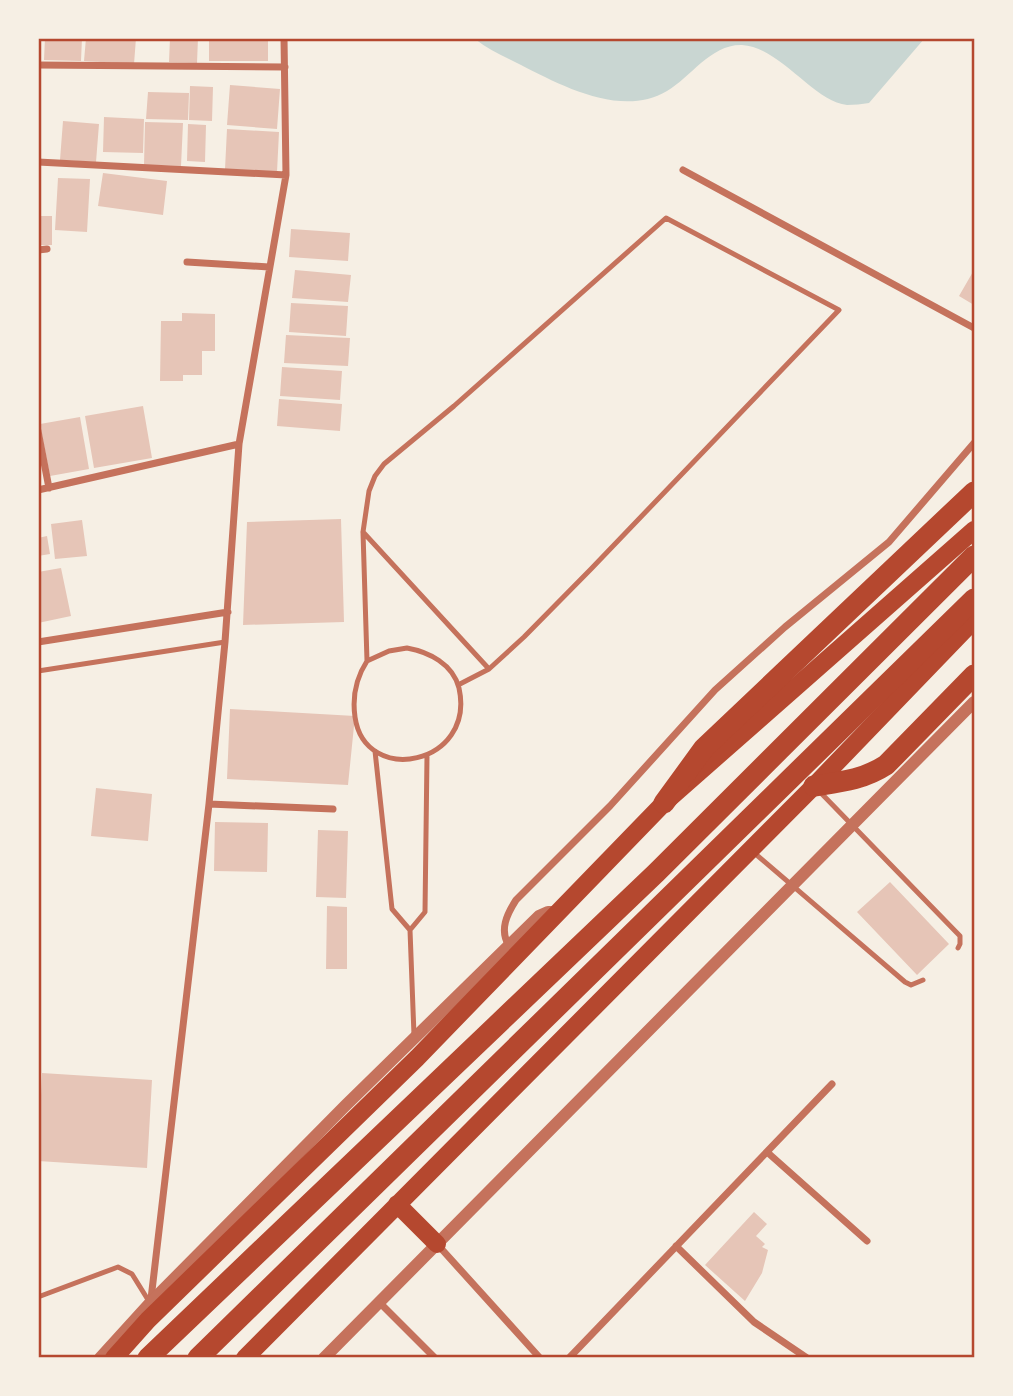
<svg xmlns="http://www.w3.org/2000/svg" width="1013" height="1396" viewBox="0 0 1013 1396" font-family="'Alegreya Sans',sans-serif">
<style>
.water{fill:#c9d6d2}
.building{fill:#e6c5b7}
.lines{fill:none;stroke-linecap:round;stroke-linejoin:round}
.service{stroke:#c5725c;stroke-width:5}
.minor{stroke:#c5725c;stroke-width:7}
.tertiary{stroke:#c5725c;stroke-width:12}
.primary{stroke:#b5482f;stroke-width:18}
.motorway{stroke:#b5482f;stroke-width:21}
.neatline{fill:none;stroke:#b5482f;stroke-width:2.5}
</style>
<rect width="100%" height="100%" fill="#f6efe4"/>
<path class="water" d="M 475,39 L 924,39 L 869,103 C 862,104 854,105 847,105 C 814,102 780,47 742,45 C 711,44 691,77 667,91 C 622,118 562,86 521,65 C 505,57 489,50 475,39 Z"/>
<path class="building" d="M 45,38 L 82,38 L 81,61 L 44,60 Z
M 86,38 L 136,38 L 134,64 L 84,61 Z
M 170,38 L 198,38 L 197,63 L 169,62 Z
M 209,38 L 268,38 L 268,61 L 209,61 Z
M 230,85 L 280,89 L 277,129 L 227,125 Z
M 190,86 L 213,87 L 212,121 L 189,120 Z
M 148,92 L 189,93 L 188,120 L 146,119 Z
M 104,117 L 144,119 L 143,153 L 103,152 Z
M 63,121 L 99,124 L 96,162 L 60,160 Z
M 145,122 L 183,123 L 181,166 L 144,165 Z
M 188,124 L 206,125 L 205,162 L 187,161 Z
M 227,129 L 279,132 L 277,172 L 225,169 Z
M 103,173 L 167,181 L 163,215 L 98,206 Z
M 58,178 L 90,179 L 87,232 L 55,230 Z
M 38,216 L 52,216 L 52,245 L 38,245 Z
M 291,229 L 350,233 L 348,261 L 289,257 Z
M 295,270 L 351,275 L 348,302 L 292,298 Z
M 974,270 L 974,305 L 959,296 Z
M 291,303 L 348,306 L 346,336 L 289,332 Z
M 182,313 L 215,314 L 215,351 L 202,351 L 202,375 L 183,375 L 183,381 L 160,381 L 161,321 L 182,321 Z
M 286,335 L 350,338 L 348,366 L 284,363 Z
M 282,367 L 342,371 L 340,400 L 280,396 Z
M 279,399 L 342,404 L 340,431 L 277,426 Z
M 143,406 L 152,458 L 94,468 L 85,416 Z
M 80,417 L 89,469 L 50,476 L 40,424 Z
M 341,519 L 344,622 L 243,625 L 247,522 Z
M 82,520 L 87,556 L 55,559 L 51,524 Z
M 47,536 L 50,554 L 38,556 L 38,538 Z
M 61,568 L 71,616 L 38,623 L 38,572 Z
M 230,709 L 355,716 L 348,785 L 227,779 Z
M 96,788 L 152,794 L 148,841 L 91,836 Z
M 215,822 L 268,823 L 267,872 L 214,871 Z
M 318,830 L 348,831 L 346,898 L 316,897 Z
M 890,882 L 949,944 L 917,975 L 857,912 Z
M 327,906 L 347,907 L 347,969 L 326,969 Z
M 42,1073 L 152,1080 L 147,1168 L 38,1161 Z
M 754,1212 L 767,1224 L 756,1236 L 765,1244 L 762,1247 L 768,1250 L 762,1273 L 745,1301 L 705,1265 Z"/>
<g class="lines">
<path class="service" d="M 363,532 L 489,669 L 524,637 L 591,569 L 839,310 L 666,218 L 454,406 L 384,464 L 375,476 L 369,491 L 363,532 L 367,661
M 407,648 C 429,652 453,664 459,688 C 476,765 365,787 355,717 C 352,696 356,678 367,661 L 389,651 Z
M 38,671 L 225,642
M 458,685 L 489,669
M 375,751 L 392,909 L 410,930 L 414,1035
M 819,791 L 960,936 L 960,944 L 958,948
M 752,851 L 905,982 L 911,985 L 923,980
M 410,930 L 425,912 L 427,756
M 38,1297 L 118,1267 L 132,1274 L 150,1303"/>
<path class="minor" d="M 38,65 L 285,67
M 38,162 L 286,175
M 683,170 L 974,328
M 38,250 L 47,249
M 187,262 L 269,267
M 38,431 L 49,488
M 38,490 L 239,444
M 38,642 L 228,612
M 209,804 L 333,809
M 509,946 C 499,930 507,914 516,900 L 610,806 L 715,690 L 785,627 L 889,542 L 974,443
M 767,1152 L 867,1241
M 437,1244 L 540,1358
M 676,1246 L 754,1322 L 807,1358
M 151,1299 L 209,804 L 225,642 L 239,444 L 286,175 L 284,38
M 379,1302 L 435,1358
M 569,1358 L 832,1084"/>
<path class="tertiary" d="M 100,1358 L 150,1303 L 346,1105 L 539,916 L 548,912 L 559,912
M 324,1358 L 974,702"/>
<path class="primary" d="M 397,1204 L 437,1244
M 114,1358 L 148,1320 L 417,1058 L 664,803 L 974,530
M 245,1358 L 814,786 L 974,620"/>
<path class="motorway" d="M 814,786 C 840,782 863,780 886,765 L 974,675
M 664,803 L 704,748 L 974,492
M 148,1358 L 656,873 L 974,556
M 198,1358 L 974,599"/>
</g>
<rect width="1013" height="1396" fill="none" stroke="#f6efe4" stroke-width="80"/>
<rect x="40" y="40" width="933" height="1316" class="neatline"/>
</svg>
